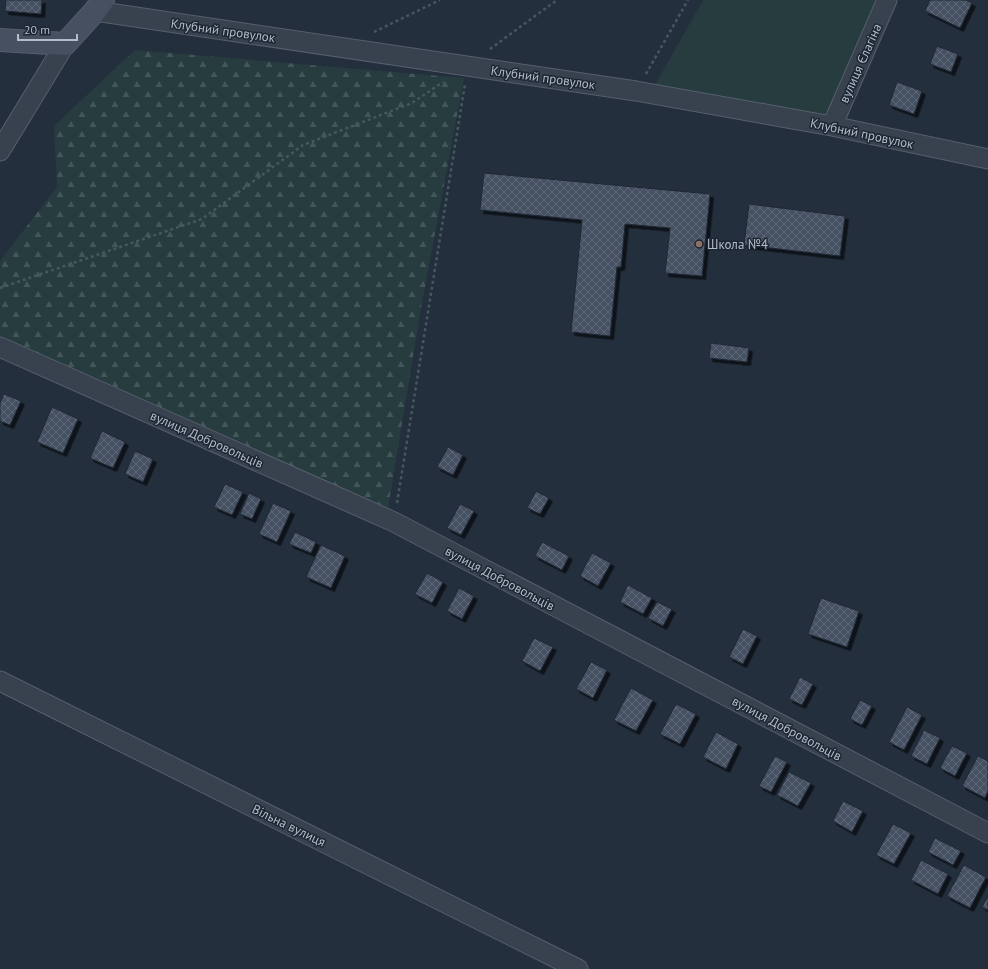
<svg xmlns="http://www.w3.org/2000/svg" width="988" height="969" viewBox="0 0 988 969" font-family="'PT Sans',sans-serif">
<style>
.forest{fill:url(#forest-firs)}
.park{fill:#263c3f}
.building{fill:url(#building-cross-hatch);stroke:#1f2835;filter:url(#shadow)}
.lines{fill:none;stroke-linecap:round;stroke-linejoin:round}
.street-casing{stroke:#565f6c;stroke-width:21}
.secondary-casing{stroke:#565f6c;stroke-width:24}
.path{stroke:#44595c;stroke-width:2.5;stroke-dasharray:3 3;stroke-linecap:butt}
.street{stroke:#38414e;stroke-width:19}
.secondary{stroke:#465061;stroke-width:22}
.education-dot{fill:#8d6e63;stroke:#1d2633;stroke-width:1.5}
.labels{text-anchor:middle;stroke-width:3;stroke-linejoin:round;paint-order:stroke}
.street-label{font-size:13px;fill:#b4bcc9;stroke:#1d2633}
.poi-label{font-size:13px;fill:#b4bcc9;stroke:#1d2633;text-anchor:start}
</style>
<defs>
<pattern id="forest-firs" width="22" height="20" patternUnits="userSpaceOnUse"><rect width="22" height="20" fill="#263c3f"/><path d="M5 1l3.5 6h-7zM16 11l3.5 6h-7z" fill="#435659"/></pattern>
<pattern id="building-cross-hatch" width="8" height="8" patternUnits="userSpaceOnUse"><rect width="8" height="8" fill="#455162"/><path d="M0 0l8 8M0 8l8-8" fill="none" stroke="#5d6877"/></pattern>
<filter id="shadow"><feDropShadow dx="3.5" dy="3.5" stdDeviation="0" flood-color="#0009"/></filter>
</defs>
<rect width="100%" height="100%" fill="#242f3e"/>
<path class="forest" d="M 135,50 L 464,78 L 421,308 L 388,508 L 0,340 L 0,261 L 57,187 L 54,126 Z"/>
<path class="park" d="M 703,0 L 877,0 L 827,115 L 655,85 Z"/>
<path class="building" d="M 6,0 L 42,0 L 41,14 L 5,11 Z
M 930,0 L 966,0 L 972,3 L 960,28 L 925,11 Z
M 937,46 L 958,54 L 951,72 L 930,64 Z
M 897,82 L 922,91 L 914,114 L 889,105 Z
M 484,173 L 710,194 L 702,276 L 665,273 L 670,228 L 625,224 L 621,267 L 617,267 L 610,336 L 571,332 L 582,220 L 480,210 Z
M 749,204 L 845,216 L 840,256 L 744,245 Z
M 711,343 L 749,348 L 747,362 L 709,358 Z
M 4,394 L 21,401 L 10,425 L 0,421 L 0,403 Z
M 52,407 L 78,419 L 63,453 L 37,442 Z
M 102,431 L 125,442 L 113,468 L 90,458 Z
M 448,447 L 463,455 L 453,475 L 437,467 Z
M 135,451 L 153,459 L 143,482 L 125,474 Z
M 225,484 L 243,492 L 232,515 L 214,507 Z
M 536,491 L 549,498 L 540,514 L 527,508 Z
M 249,493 L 261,499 L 252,519 L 240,514 Z
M 273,503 L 291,511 L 277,542 L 259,534 Z
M 460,504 L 474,511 L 461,535 L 447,528 Z
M 295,532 L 316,542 L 311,553 L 289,544 Z
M 542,542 L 569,556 L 562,570 L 535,556 Z
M 321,545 L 345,556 L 331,588 L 306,577 Z
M 592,553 L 611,563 L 598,586 L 580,576 Z
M 427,573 L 443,582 L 432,603 L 415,594 Z
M 628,585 L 652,598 L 643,614 L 620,602 Z
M 459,588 L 474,596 L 462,619 L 447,611 Z
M 821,598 L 859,611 L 847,647 L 808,634 Z
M 657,602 L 672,609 L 663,626 L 648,618 Z
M 743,629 L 757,636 L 743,664 L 729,657 Z
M 534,638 L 553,647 L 540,671 L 522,661 Z
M 591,662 L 607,670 L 593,698 L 576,689 Z
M 800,677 L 813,684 L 802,705 L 789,699 Z
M 631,688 L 653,700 L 636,731 L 614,720 Z
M 860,700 L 872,706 L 862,725 L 850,719 Z
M 676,704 L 696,714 L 680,744 L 660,734 Z
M 907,707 L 922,715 L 904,750 L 889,742 Z
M 924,730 L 940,738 L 927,764 L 911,756 Z
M 716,732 L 738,744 L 726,769 L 703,757 Z
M 952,746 L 967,753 L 955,776 L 940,768 Z
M 775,756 L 787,762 L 771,792 L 759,786 Z
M 978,756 L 988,761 L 988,791 L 985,798 L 962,786 Z
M 789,772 L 811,783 L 798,806 L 777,795 Z
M 843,801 L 863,811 L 852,832 L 833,821 Z
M 893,824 L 911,833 L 894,864 L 876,855 Z
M 935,838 L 961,851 L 953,865 L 928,852 Z
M 921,860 L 948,874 L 938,894 L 911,880 Z
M 964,865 L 986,877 L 970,908 L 947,896 Z
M 988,896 L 988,910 L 982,907 Z"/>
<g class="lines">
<defs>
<path id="street" d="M 95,11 L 636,91 L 832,126 L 988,159
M 832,126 L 887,0
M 0,151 L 65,44
M 0,347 L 394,522 L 988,833
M 0,681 L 578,969"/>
<path id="secondary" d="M 0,40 L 65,44 L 95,11 L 103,0"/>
</defs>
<use href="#street" class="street-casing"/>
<use href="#secondary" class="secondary-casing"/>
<path class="path" d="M 374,32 L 440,0
M 490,49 L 557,0
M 646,74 L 688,0
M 0,288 L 202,219 L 303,145 L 412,103 L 443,82
M 397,503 L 465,84"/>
<use href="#street" class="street"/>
<use href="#secondary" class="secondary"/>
</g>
<circle class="education-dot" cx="699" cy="244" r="4"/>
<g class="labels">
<g class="street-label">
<text transform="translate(223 30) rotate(8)" y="5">Клубний провулок</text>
<text transform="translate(860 63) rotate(-66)" y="5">вулиця Єлагіна</text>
<text transform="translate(543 77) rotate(8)" y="5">Клубний провулок</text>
<text transform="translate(862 133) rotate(12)" y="5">Клубний провулок</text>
<text transform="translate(207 439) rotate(24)" y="5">вулиця Добровольців</text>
<text transform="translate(500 578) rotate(28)" y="5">вулиця Добровольців</text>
<text transform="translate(787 728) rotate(28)" y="5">вулиця Добровольців</text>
<text transform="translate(289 825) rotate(26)" y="5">Вільна вулиця</text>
</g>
<g class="poi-label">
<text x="707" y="249">Школа №4</text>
</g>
</g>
<path d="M18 34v6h59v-6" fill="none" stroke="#b4bcc9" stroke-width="2"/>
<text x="24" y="34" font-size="12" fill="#b4bcc9" stroke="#1d2633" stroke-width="3" paint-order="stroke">20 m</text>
</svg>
